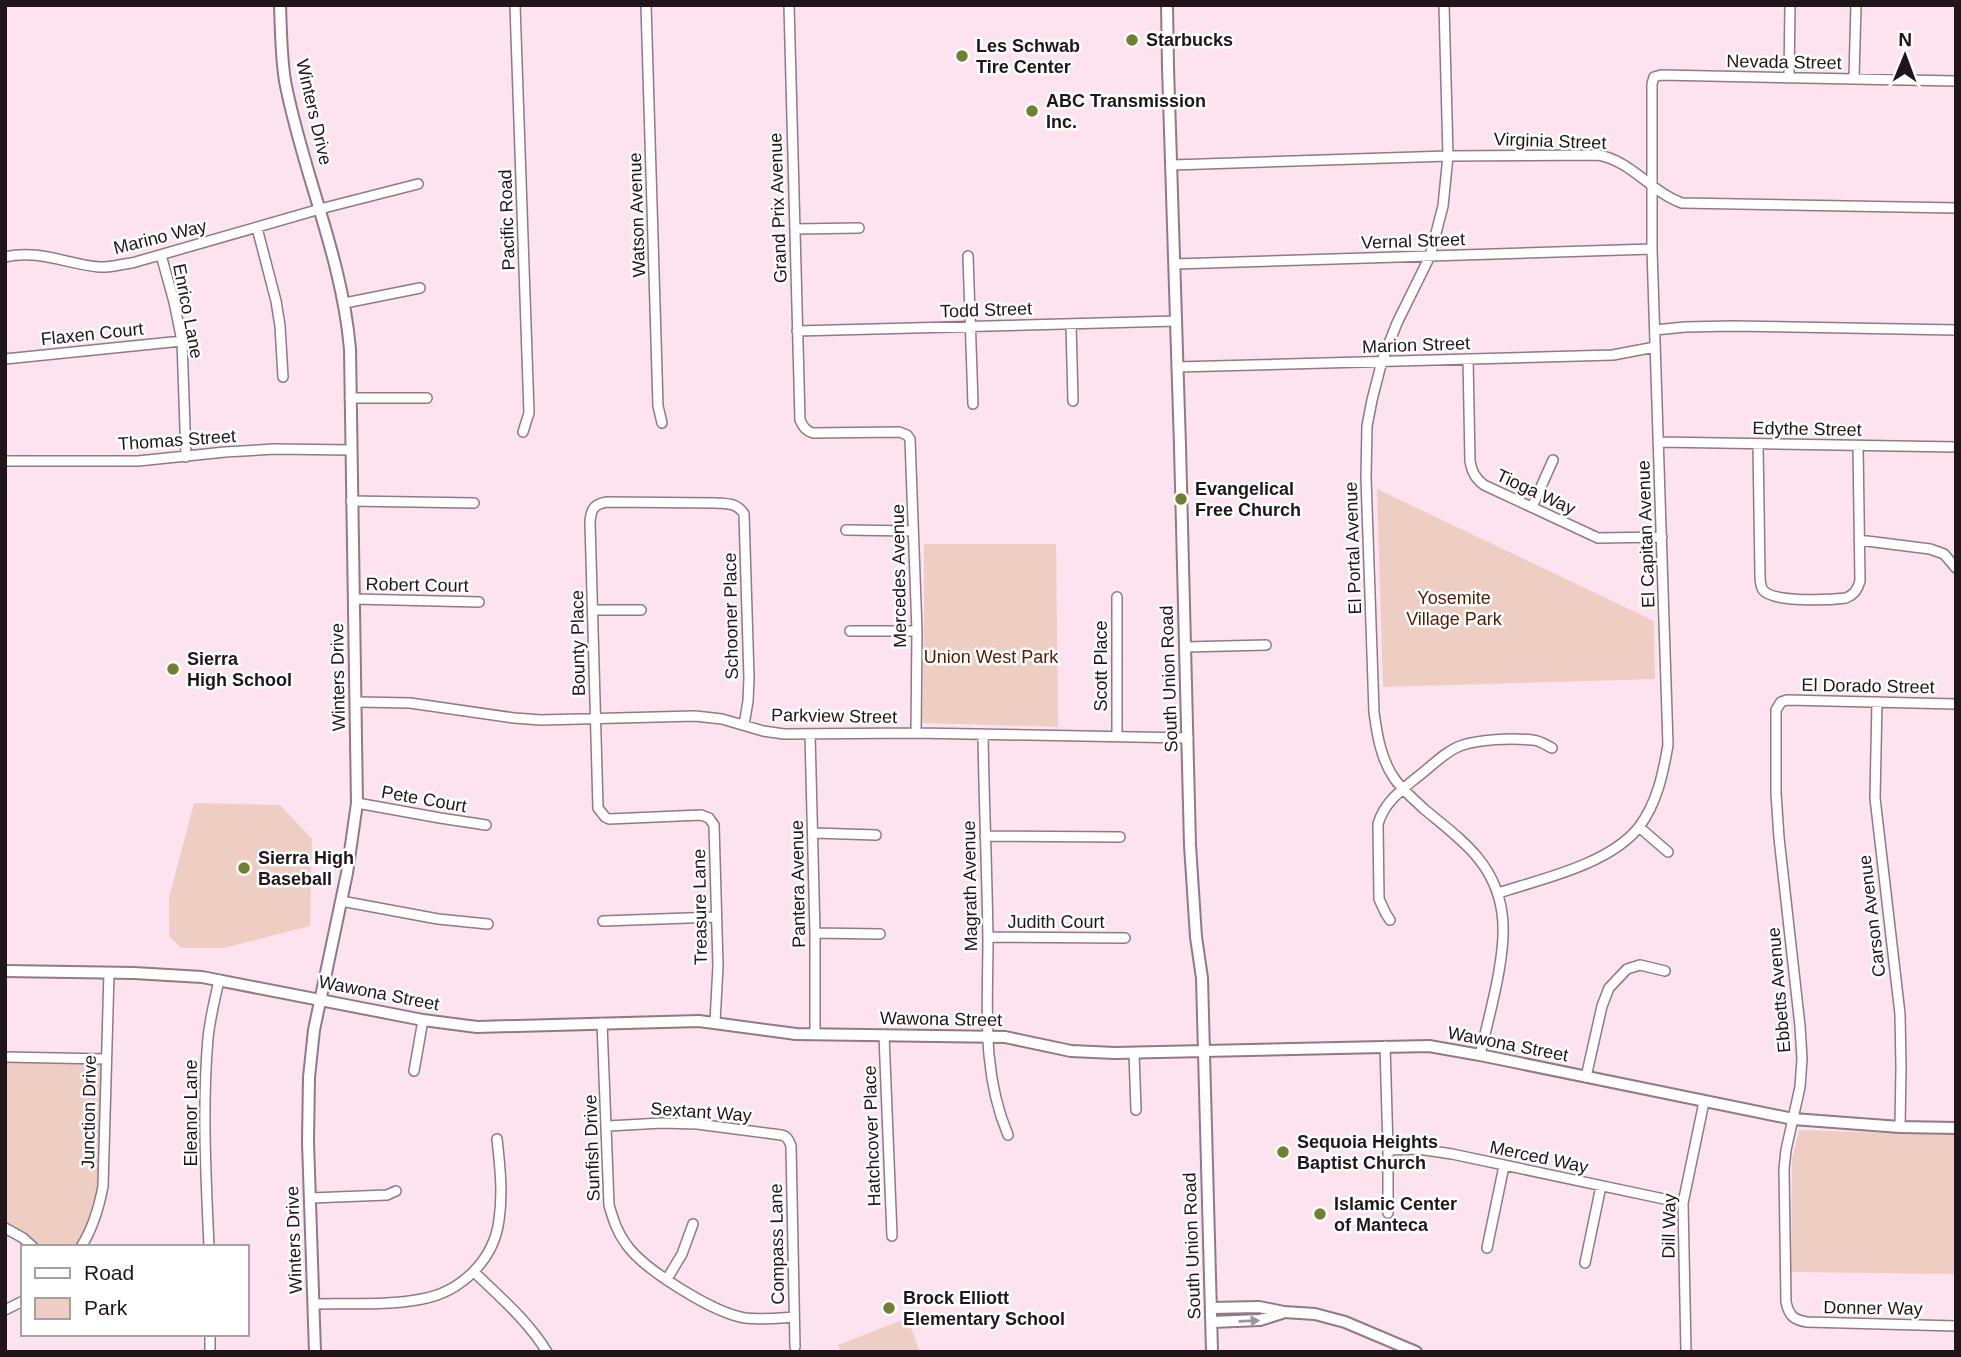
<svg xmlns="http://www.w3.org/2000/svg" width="1961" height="1357" viewBox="0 0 1961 1357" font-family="Helvetica,sans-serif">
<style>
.green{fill:#eecec3}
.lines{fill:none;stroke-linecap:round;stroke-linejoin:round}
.minor-casing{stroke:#937886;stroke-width:12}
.tertiary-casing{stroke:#937886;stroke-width:14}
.minor{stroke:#fff;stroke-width:9}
.tertiary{stroke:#fff;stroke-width:10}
.oneway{fill:#9a9698}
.poi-dot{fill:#6f8130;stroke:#fff;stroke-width:2.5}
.labels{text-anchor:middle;stroke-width:5;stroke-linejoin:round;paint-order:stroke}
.poi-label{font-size:18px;font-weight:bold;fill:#1f151a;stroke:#fff;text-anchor:start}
.street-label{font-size:18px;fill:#1f151a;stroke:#fff}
.park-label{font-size:18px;fill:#551a02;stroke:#fff}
</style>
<rect width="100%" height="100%" fill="#fce3ef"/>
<path class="green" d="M 1377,489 L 1654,621 L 1655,679 L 1383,687 Z
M 924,544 L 1056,544 L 1058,727 L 922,723 L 924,620 Z
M 194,803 L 280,805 L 312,839 L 310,926 L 224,948 L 181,948 L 169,936 L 169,898 Z
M 5,1057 L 106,1059 L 103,1186 L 81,1247 L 33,1247 L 5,1228 Z
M 1799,1130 L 1956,1135 L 1956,1274 L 1791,1272 L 1792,1159 Z
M 907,1318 L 920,1352 L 841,1352 L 838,1345 Z"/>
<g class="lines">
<defs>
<path id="minor" d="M 515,5 L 529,413 L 523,432
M 646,5 L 658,406 L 662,423
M 789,5 L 800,420 C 803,427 806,431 813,433 L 899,432 L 907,435 L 910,439 L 917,631 L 916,733
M 1444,5 L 1448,156 L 1443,206 L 1430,256 L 1397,323 L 1382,361 L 1372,400 L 1367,426 L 1366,477 L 1374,712 C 1377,735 1381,759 1394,778 C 1402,790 1414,799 1424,809 C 1460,839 1495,862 1502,913 C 1508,952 1489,1015 1480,1055
M 1789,78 L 1790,5
M 1854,78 L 1856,5
M 1172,165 L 1448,156 L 1598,155 C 1632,161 1651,192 1682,203 L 1956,208
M 257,228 L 276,301 L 280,326 L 283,377
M 795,229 L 859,228
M 161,255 L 174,302 L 182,341 L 186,457
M 968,256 L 973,404
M 5,257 C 38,249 67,264 99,267 C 109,268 121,264 132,263 L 320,209 L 418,184
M 1175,264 L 1652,249
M 345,303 L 420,288
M 1071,324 L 1073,401
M 1655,330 L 1685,327 L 1733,326 L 1956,330
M 797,331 L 1176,321
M 5,359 L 182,341
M 1468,359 L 1470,461 C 1472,472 1475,478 1484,485 L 1598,538 L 1662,537
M 1177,367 L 1613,355 L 1655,347
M 350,398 L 427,398
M 1659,442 L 1956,447
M 1758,444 L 1760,574 C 1760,579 1760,586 1763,590 C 1773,603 1830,600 1846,598 C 1854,595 1858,589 1860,581 L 1858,446
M 5,461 L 138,461 L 225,452 L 275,449 L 351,450
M 351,501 L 474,503
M 1532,507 L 1553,460
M 846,530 L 913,531
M 1859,540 L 1930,549 L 1944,554 L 1956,568
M 1117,597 L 1117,736
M 354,599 L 479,602
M 593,610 L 641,610
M 850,631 L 917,631
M 1185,647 L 1266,645
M 357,702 L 410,703 L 514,718 L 541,720 L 695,716 L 722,719 L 763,731 L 784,734 L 916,733 L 1188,738
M 1877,702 L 1875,798 L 1900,1014 L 1901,1067 L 1900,1127
M 1956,704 L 1787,700 L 1781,702 L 1776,710 L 1776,793 L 1779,838 L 1800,1026 L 1802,1059 L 1800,1087 L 1786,1150 L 1784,1169 L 1786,1302 C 1789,1316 1794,1320 1807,1322 L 1956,1326
M 810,734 L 815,933 L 815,1034
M 983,734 C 984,802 987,871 988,939 C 988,1007 981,1071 1008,1135
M 357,803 L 440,818 L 486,825
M 1639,827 L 1668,852
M 814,833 L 876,835
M 985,836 L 1120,837
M 1498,893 C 1542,879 1610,864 1639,827 C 1657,803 1663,774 1668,745 L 1652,249 L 1652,84 L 1654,77 L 1661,75 L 1956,81
M 341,901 L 438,919 L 488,924
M 1390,920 L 1386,914 L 1379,899 L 1378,824 C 1384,803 1400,791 1416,778 C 1430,768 1444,752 1460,746 C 1479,739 1512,738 1532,740 C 1539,740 1546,745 1552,748
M 603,921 L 716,917
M 815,933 L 880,934
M 988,937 L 1125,938
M 715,1022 L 718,966 L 714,825 L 709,818 L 701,815 L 609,819 L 605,817 L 598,808 L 590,522 C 591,509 594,504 607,502 L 716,503 C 729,504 737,503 744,514 L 749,678 L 748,701 L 744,725
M 602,1023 L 609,1205 C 613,1219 617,1232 626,1244 C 644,1270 714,1313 745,1318 C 761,1320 778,1318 794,1317
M 884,1035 L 892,1236
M 1385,1046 L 1388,1150 L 1388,1213
M 1134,1053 L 1136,1110
M 5,1057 L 106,1059
M 414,1071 L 423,1020
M 1586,1077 L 1602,1006 L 1609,988 L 1627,969 L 1640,965 L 1665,971
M 608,1126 L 662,1123 L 697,1124 L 781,1135 C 787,1136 789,1140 791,1146 L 795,1347
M 1388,1150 L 1418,1149 L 1452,1154 L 1683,1203
M 311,1198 L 387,1195 L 396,1191
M 5,1228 L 23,1238 L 33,1247
M 81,1247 C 93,1228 99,1208 103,1186 L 109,973
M 209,1247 C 206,1177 202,1107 208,1038 C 210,1018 215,999 219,980
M 1487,1248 L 1504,1166
M 1585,1263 L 1601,1186
M 474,1272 C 500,1297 528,1321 547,1352
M 667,1279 L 682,1254 L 693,1224
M 314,1304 C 349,1303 387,1306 422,1299 C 461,1292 494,1260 499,1220 C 503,1193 500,1166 497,1139
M 5,1310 L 23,1301
M 210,1334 L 210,1352
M 1686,1352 L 1683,1203 L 1704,1102"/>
<path id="tertiary" d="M 280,5 C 281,30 281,56 285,81 C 302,171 342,256 350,349 L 357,803 L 347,873 L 314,1030 L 309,1077 L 308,1142 L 315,1352
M 1167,5 L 1168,67 L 1180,446 L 1190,845 L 1196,937 L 1202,978 L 1212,1352
M 5,971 L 134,973 L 202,977 L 423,1020 L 477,1027 L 699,1021 L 796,1034 L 1005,1037 L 1071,1051 L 1115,1053 L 1429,1046 L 1480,1055 L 1793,1119 L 1900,1127 L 1956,1128
M 1211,1308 L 1259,1307 L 1284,1312 L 1315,1314 L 1345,1322 L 1416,1352
M 1212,1322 L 1260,1320 L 1282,1313"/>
</defs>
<use href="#minor" class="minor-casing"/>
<use href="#tertiary" class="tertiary-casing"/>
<use href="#minor" class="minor"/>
<use href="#tertiary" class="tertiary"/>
</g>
<defs><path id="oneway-solid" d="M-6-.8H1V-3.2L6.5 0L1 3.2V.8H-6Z" transform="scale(1.75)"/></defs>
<use class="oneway" href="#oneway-solid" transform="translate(1249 1321) rotate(-2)"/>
<g class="poi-dot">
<circle cx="1132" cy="40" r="7"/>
<circle cx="962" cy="56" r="7"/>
<circle cx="1032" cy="111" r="7"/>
<circle cx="1181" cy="499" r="7"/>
<circle cx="173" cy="669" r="7"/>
<circle cx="244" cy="868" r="7"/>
<circle cx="1283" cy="1152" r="7"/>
<circle cx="1320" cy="1214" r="7"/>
<circle cx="889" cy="1308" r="7"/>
</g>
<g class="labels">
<g class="poi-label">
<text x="1146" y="46">Starbucks</text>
<text x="976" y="52">Les Schwab<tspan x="976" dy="21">Tire Center</tspan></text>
<text x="1046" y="107">ABC Transmission<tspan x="1046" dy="21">Inc.</tspan></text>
<text x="1195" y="495">Evangelical<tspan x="1195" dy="21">Free Church</tspan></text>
<text x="187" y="665">Sierra<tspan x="187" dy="21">High School</tspan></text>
<text x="258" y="864">Sierra High<tspan x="258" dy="21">Baseball</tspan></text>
<text x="1297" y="1148">Sequoia Heights<tspan x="1297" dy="21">Baptist Church</tspan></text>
<text x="1334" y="1210">Islamic Center<tspan x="1334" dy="21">of Manteca</tspan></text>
<text x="903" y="1304">Brock Elliott<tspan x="903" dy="21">Elementary School</tspan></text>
</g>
<g class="street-label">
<text transform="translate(1784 62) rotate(1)" y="6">Nevada Street</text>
<text transform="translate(314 112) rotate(77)" y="6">Winters Drive</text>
<text transform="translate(1550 141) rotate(2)" y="6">Virginia Street</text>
<text transform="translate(778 208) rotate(-92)" y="6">Grand Prix Avenue</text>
<text transform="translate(637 215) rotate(-92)" y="6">Watson Avenue</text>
<text transform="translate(507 220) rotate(-92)" y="6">Pacific Road</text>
<text transform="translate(160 237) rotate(-14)" y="6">Marino Way</text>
<text transform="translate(1413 241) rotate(-2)" y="6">Vernal Street</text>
<text transform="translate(986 310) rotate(-2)" y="6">Todd Street</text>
<text transform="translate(188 311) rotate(79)" y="6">Enrico Lane</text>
<text transform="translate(92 334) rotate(-6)" y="6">Flaxen Court</text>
<text transform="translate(1416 345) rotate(-2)" y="6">Marion Street</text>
<text transform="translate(1807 429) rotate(1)" y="6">Edythe Street</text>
<text transform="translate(177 440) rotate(-4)" y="6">Thomas Street</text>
<text transform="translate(1536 492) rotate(25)" y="6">Tioga Way</text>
<text transform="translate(1646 534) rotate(-92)" y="6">El Capitan Avenue</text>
<text transform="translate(1353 548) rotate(-92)" y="6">El Portal Avenue</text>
<text transform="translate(899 576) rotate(-91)" y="6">Mercedes Avenue</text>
<text transform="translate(417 585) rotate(1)" y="6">Robert Court</text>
<text transform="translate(731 616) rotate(-91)" y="6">Schooner Place</text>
<text transform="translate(578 643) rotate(-91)" y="6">Bounty Place</text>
<text transform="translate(1101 666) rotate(-90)" y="6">Scott Place</text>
<text transform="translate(338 677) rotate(-91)" y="6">Winters Drive</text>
<text transform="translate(1169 679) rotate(-92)" y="6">South Union Road</text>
<text transform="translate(1868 686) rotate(1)" y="6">El Dorado Street</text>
<text transform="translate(834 716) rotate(1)" y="6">Parkview Street</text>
<text transform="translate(424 799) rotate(10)" y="6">Pete Court</text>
<text transform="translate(798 884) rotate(-91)" y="6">Pantera Avenue</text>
<text transform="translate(970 886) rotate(-91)" y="6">Magrath Avenue</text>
<text transform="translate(700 907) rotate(-91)" y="6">Treasure Lane</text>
<text transform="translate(1872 916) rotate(-97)" y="6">Carson Avenue</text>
<text x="1056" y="928">Judith Court</text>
<text transform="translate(1779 990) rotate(-95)" y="6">Ebbetts Avenue</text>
<text transform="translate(379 993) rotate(11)" y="6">Wawona Street</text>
<text transform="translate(941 1019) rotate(1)" y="6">Wawona Street</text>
<text transform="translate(1508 1044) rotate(11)" y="6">Wawona Street</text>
<text transform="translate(89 1112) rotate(-89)" y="6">Junction Drive</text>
<text transform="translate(701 1112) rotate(4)" y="6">Sextant Way</text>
<text transform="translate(191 1113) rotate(-90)" y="6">Eleanor Lane</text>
<text transform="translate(872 1136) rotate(-92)" y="6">Hatchcover Place</text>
<text transform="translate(592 1148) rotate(-92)" y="6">Sunfish Drive</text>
<text transform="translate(1539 1157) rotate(12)" y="6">Merced Way</text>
<text transform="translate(1669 1226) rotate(-89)" y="6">Dill Way</text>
<text transform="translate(294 1240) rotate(-92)" y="6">Winters Drive</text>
<text transform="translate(777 1244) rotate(-91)" y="6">Compass Lane</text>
<text transform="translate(1192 1246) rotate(-92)" y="6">South Union Road</text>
<text transform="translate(1873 1308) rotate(1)" y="6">Donner Way</text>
</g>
<g class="park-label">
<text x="1454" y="604">Yosemite<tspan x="1454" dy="21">Village Park</tspan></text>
<text x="991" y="663">Union West Park</text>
</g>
</g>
<rect width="1961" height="1357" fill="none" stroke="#1f151a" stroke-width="14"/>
<rect x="21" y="1245" width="228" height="91" fill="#ffffff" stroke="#a5a1a3" stroke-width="2"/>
<rect x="35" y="1268" width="35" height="10" fill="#ffffff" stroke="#a5a1a3" stroke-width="2"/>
<text x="84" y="1280" font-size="21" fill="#1f151a">Road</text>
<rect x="35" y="1298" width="35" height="21" fill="#eecec3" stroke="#a5a1a3" stroke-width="2"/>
<text x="84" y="1315" font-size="21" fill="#1f151a">Park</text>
<g transform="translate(1905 56) rotate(1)" stroke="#ffffff" stroke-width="5" paint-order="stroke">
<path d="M0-5L12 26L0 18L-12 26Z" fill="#1f151a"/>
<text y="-10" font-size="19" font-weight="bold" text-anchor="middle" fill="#1f151a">N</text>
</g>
</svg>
